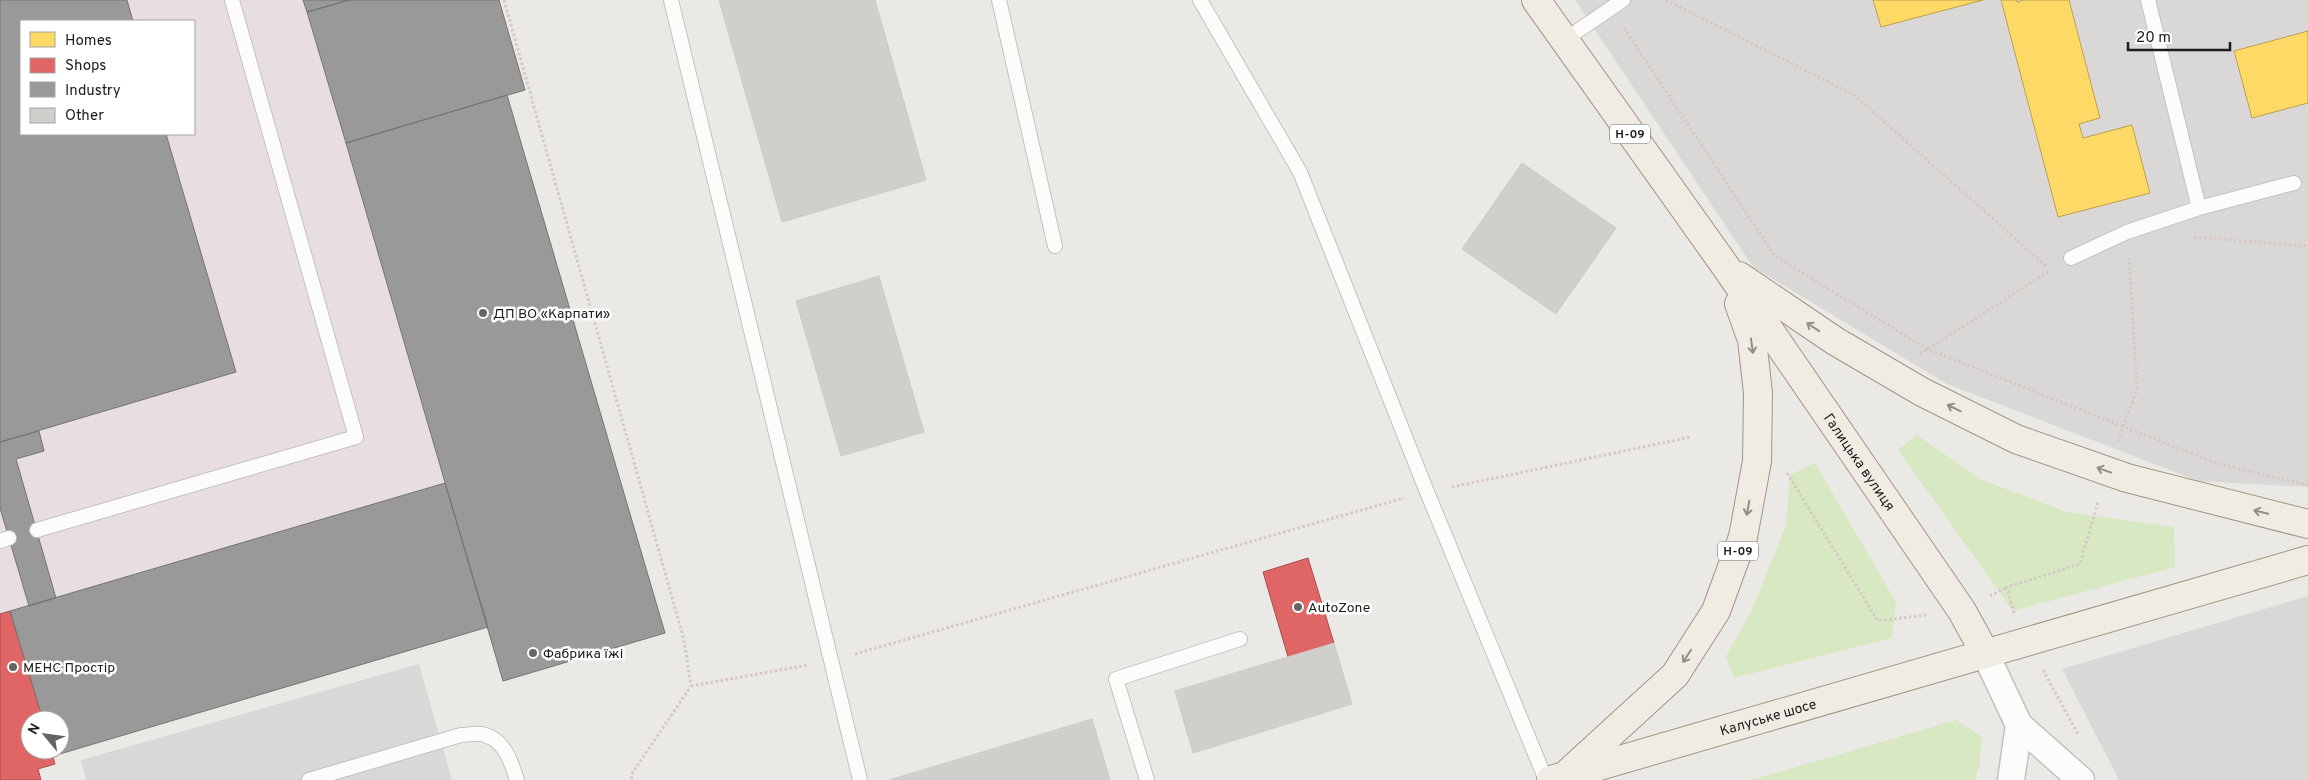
<svg xmlns="http://www.w3.org/2000/svg" width="2308" height="780" viewBox="0 0 2308 780" font-family="Overpass,sans-serif">
<style>
.residential{fill:#dad8d6}
.industrial{fill:#e9dde4;fill-rule:evenodd}
.religious{fill:#d9d8d6}
.grass{fill:#d7e8c3}
.homes{fill:#ffd966;stroke:#bba050}
.shops{fill:#e06666;stroke:#a55050}
.industry{fill:#999;stroke:#747474}
.building{fill:#d1cfcc;stroke:#cecac6}
.lines{fill:none;stroke-linecap:round;stroke-linejoin:round}
.lane-casing{stroke:#c3c2c1;stroke-width:16}
.street-casing{stroke:#c3c2c1;stroke-width:29}
.primary-casing{stroke:#a19682;stroke-width:30}
.path{stroke:#d5c8c5;stroke-width:3;stroke-dasharray:2.5 2.5;stroke-linecap:butt}
.lane{stroke:#fcfcfb;stroke-width:14}
.street{stroke:#fcfcfb;stroke-width:26}
.primary{stroke:#f0ebe3;stroke-width:28}
.oneway{stroke:#918e89}
.poi-dot{fill:#646462;stroke:#fff;stroke-width:2}
.labels{text-anchor:middle;stroke-width:5;stroke-linejoin:round;paint-order:stroke}
.shield{fill:#fff;stroke:#606060;stroke-width:1}
.shield-label{font-size:12px;font-weight:bold;fill:#1c1c1c}
.poi-label{font-size:14px;fill:#1c1c1c;stroke:#fff;text-anchor:start}
.street-label{font-size:14px;fill:#1c1c1c;stroke:#fff}
</style>
<rect width="100%" height="100%" fill="#ebe9e5"/>
<path class="residential" d="M 1575,0 L 2308,0 L 2308,487 L 2198,481 L 1947,384 L 1753,267 Z
M 2308,596 L 2308,780 L 2119,780 L 2062,669 Z"/>
<path class="industrial" d="M 0,0 L 478,0 L 665,633 L 503,681 L 487,627 L 60,750 L 60,720 L 10,611 L 0,614 ZM 21,21 L 194,21 L 194,134 L 21,134 Z"/>
<path class="religious" d="M 419,664 L 452,780 L 86,780 L 81,760 Z"/>
<path class="grass" d="M 1917,435 L 1980,479 L 2067,512 L 2174,527 L 2175,567 L 2013,611 L 1898,450 Z
M 1815,463 L 1896,602 L 1892,638 L 1734,678 L 1726,656 L 1750,614 L 1786,526 L 1790,475 Z
M 1956,720 L 1982,737 L 1980,763 L 1975,780 L 1752,780 Z"/>
<path class="homes" d="M 1873,0 L 1983,0 L 1881,27 Z
M 2001,0 L 2017,0 L 2017,2 L 2024,0 L 2069,0 L 2100,118 L 2079,124 L 2083,138 L 2132,125 L 2150,193 L 2058,217 Z
M 2308,31 L 2308,103 L 2252,118 L 2234,51 Z"/>
<path class="shops" d="M 1308,558 L 1334,643 L 1288,657 L 1263,572 Z
M 10,611 L 43,720 L 30,720 L 30,750 L 51,750 L 55,764 L 38,769 L 41,780 L 0,780 L 0,614 Z"/>
<path class="industry" d="M 0,0 L 127,0 L 133,21 L 21,21 L 21,134 L 166,134 L 236,372 L 0,442 Z
M 303,0 L 349,0 L 307,12 Z
M 349,0 L 499,0 L 525,90 L 346,143 L 307,12 Z
M 507,95 L 665,633 L 503,681 L 346,143 Z
M 39,431 L 44,451 L 16,459 L 56,598 L 29,606 L 0,508 L 0,442 Z
M 445,483 L 488,627 L 53,756 L 51,750 L 60,750 L 60,720 L 43,720 L 10,611 Z"/>
<path class="building" d="M 719,0 L 875,0 L 926,180 L 782,222 Z
M 1522,163 L 1616,228 L 1556,314 L 1462,249 Z
M 879,276 L 924,432 L 841,456 L 796,301 Z
M 1334,643 L 1352,704 L 1193,753 L 1175,691 Z
M 1092,719 L 1110,780 L 889,780 Z"/>
<g class="lines">
<defs>
<path id="lane" d="M 671,0 L 860,780
M 999,0 L 1055,246
M 1200,0 L 1300,172 L 1427,492 L 1546,780
M 2148,0 L 2199,208 L 2294,183
M 1563,41 L 1623,0
M 2071,258 L 2127,232 L 2199,208
M 37,530 L 356,437 L 232,0
M 0,541 L 9,538
M 309,780 L 461,735 C 467,735 475,733 481,734 C 504,738 511,761 517,780
M 1147,780 L 1116,679 L 1240,639"/>
<path id="street" d="M 1985,653 L 2019,725 L 2081,780
M 2011,780 L 2019,725"/>
<g id="primary">
<path id="s1" d="M 1536,0 L 1726,267 L 1962,611 L 1985,653"/>
<path d="M 1739,276 L 1835,341 L 1922,392 L 2016,439 L 2127,478 L 2308,524"/>
<path d="M 1570,771 L 1675,675 L 1716,611 L 1743,537 L 1757,461 L 1758,393 L 1752,340 L 1739,304"/>
<path id="s2" d="M 1551,780 L 2308,560"/>
</g>
</defs>
<use href="#lane" class="lane-casing"/>
<use href="#street" class="street-casing"/>
<use href="#primary" class="primary-casing"/>
<path class="path" d="M 504,0 L 684,640 L 691,686 L 631,775 L 632,780
M 1666,0 L 1854,95 L 2047,267
M 1624,28 L 1775,256 L 1927,349 L 2218,464 L 2308,485
M 2194,237 L 2308,246
M 1920,354 L 2051,270
M 2118,441 L 2137,389 L 2129,258
M 1787,473 L 1878,621 L 1926,615
M 1452,487 L 1691,437
M 1990,596 L 2007,587
M 2014,613 L 2007,587 L 2080,564 L 2098,502
M 855,654 L 1404,498
M 2043,670 L 2078,734
M 691,686 L 808,665"/>
<use href="#lane" class="lane"/>
<use href="#street" class="street"/>
<use href="#primary" class="primary"/>
</g>
<defs><path id="oneway-shaft" d="M-6 0H5M1.5-3L5.5 0L1.5 3" fill="none" stroke-width="1.6" stroke-linecap="round" stroke-linejoin="round" transform="scale(1.25)"/></defs>
<g class="oneway">
<use href="#oneway-shaft" transform="translate(1813 327) rotate(-146)"/>
<use href="#oneway-shaft" transform="translate(1752 346) rotate(82)"/>
<use href="#oneway-shaft" transform="translate(1954 408) rotate(-154)"/>
<use href="#oneway-shaft" transform="translate(2104 470) rotate(-160)"/>
<use href="#oneway-shaft" transform="translate(1748 508) rotate(100)"/>
<use href="#oneway-shaft" transform="translate(2261 512) rotate(-166)"/>
<use href="#oneway-shaft" transform="translate(1687 656) rotate(123)"/>
</g>
<g class="poi-dot">
<circle cx="483" cy="313" r="5"/>
<circle cx="1298" cy="607" r="5"/>
<circle cx="533" cy="653" r="5"/>
<circle cx="13" cy="667" r="5"/>
</g>
<g class="labels">
<g class="shield">
<rect x="1610" y="124.5" width="40" height="19" rx="4"/>
<rect x="1718" y="541.5" width="40" height="19" rx="4"/>
</g>
<g class="shield-label">
<text x="1630" y="138">Н-09</text>
<text x="1738" y="555">Н-09</text>
</g>
<g class="poi-label">
<text x="493" y="318">ДП ВО «Карпати»</text>
<text x="1308" y="612">AutoZone</text>
<text x="543" y="658">Фабрика їжі</text>
<text x="23" y="672">МЕНС Простір</text>
</g>
<g class="street-label">
<text dy="5" stroke="none"><textPath href="#s1" startOffset="564">Галицька вулиця</textPath></text>
<text dy="5" stroke="none"><textPath href="#s2" startOffset="226">Калуське шосе</textPath></text>
</g>
</g>
<rect x="20" y="20" width="175" height="115" fill="#ffffff" stroke="#a4a4a4"/>
<rect x="30" y="32" width="25" height="15" fill="#ffd966" stroke="#a4a4a4"/>
<text x="65" y="45" font-size="15" fill="#1c1c1c">Homes</text>
<rect x="30" y="58" width="25" height="15" fill="#e06666" stroke="#a4a4a4"/>
<text x="65" y="70" font-size="15" fill="#1c1c1c">Shops</text>
<rect x="30" y="82" width="25" height="15" fill="#999999" stroke="#a4a4a4"/>
<text x="65" y="95" font-size="15" fill="#1c1c1c">Industry</text>
<rect x="30" y="108" width="25" height="15" fill="#d1cfcc" stroke="#a4a4a4"/>
<text x="65" y="120" font-size="15" fill="#1c1c1c">Other</text>
<g transform="translate(45 735) rotate(299)"><circle r="24" fill="#ffffff" stroke="#a4a4a4"/>
<path d="M0-4L9 19L0 12L-9 19Z" fill="#646462"/>
<text y="-8" font-size="14" font-weight="bold" text-anchor="middle" fill="#1c1c1c">N</text>
</g>
<path d="M2128 42v8h102v-8" fill="none" stroke="#1c1c1c" stroke-width="2.5"/>
<text x="2136" y="42" font-size="15" fill="#1c1c1c" stroke="#ffffff" stroke-width="4" paint-order="stroke">20 m</text>
</svg>
